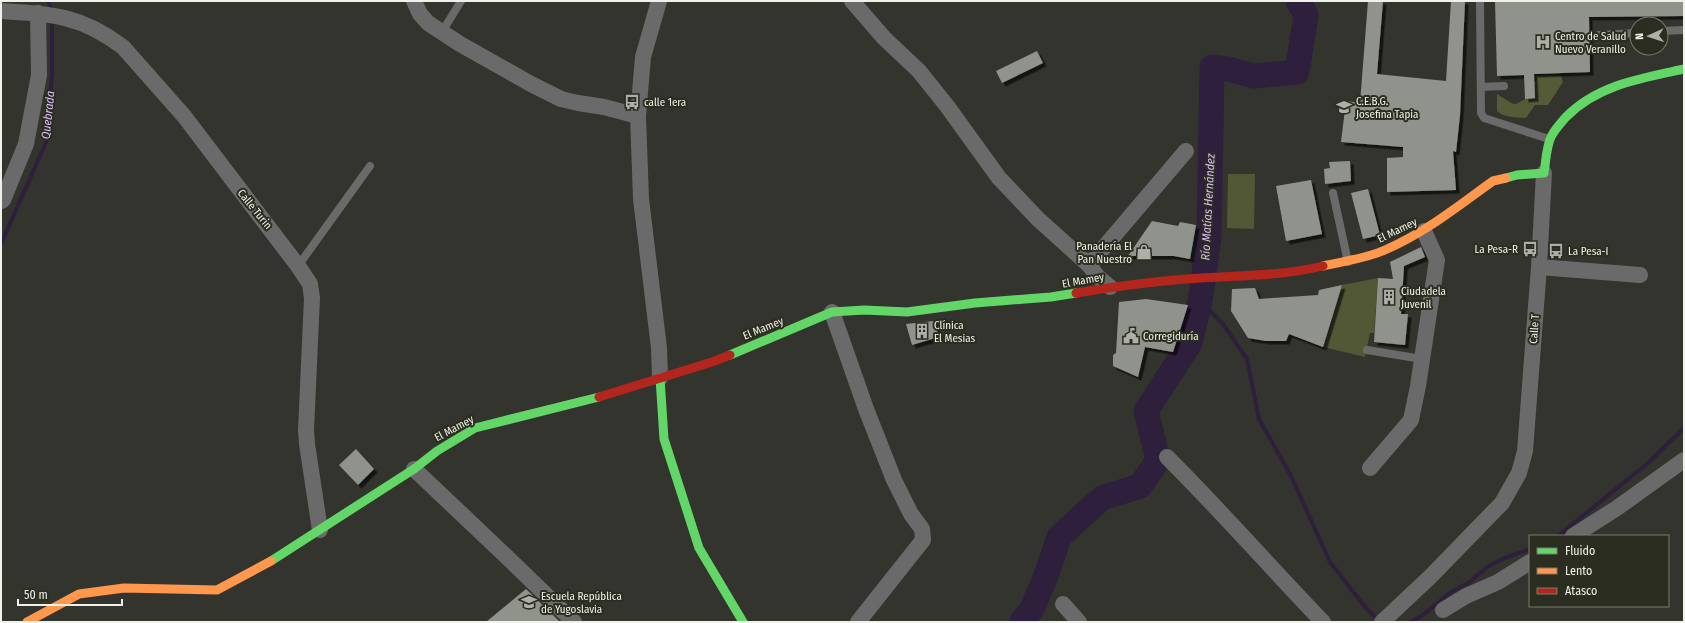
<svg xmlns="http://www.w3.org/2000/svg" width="1685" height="623" viewBox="0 0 1685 623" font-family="'Fira Sans Condensed',sans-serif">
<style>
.green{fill:#525736}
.forest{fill:#555b36}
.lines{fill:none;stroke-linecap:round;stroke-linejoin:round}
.stream{stroke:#2e1f3c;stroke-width:4}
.river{stroke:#2e1f3c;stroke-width:25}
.building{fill:#90928c;filter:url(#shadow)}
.lane{stroke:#6b6a6b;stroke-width:8}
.street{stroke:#6b6a6b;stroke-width:16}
.fast{stroke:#63d668;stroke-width:9}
.slow{stroke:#ff974d;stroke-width:9}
.jam{stroke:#b3261e;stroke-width:9}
.labels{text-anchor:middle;stroke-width:4;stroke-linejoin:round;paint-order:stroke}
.poi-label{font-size:11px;fill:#f0f2e9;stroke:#2b2d20;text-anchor:start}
.street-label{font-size:11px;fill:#f0f2e9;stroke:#2b2d20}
.water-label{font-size:12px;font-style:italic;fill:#dcbdfc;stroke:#2b2d20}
</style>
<defs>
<filter id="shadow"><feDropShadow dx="3.5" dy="3.5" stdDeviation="0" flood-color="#0009"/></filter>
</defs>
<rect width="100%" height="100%" fill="#33342d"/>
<path class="green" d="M 1228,174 L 1255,174 L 1254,229 L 1227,228 Z
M 1378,278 L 1374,333 L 1370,333 L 1365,357 L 1323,347 L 1342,285 Z"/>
<path class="forest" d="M 1536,76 L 1561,76 L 1563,82 L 1548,105 L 1535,105 L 1526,118 C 1516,117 1504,118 1497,111 L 1497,94 L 1513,104 L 1516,104 L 1533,95 L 1532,83 L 1536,81 Z"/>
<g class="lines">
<path class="stream" d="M 48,1 L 52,12
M 1,244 L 47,140 L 52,73 L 52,19
M 1200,301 L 1223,324 L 1247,359 L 1259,419 L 1291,476 L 1330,562 L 1366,608 L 1378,620
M 1558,536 L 1648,463 L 1684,428
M 1411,622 L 1423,615 L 1451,592 L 1470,582 L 1487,567 L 1505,558 L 1530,549"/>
<path class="river" d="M 1022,622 L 1033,607 L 1047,573 L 1059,537 L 1102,498 L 1140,486 L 1158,460 L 1146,411 L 1190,343 L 1200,301 L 1209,238 L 1212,67 L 1228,69 L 1254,76 L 1297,72 L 1306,15 L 1298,1"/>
</g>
<path class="building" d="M 1368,1 L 1383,1 L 1377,74 L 1446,81 L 1451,1 L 1465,1 L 1460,115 L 1456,152 L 1453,151 L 1456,190 L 1387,192 L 1387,158 L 1403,157 L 1403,147 L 1341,142 L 1346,101 L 1360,103 Z
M 1495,1 L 1684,1 L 1684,16 L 1589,17 L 1590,72 L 1534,74 L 1535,98 L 1525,99 L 1524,75 L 1497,76 Z
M 1037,51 L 1043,63 L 1002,83 L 996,71 Z
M 1350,161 L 1351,181 L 1325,184 L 1324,169 L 1330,168 L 1329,162 Z
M 1311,180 L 1322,234 L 1286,241 L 1276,186 Z
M 1368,189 L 1380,235 L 1363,239 L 1351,193 Z
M 1152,221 L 1178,226 L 1180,222 L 1196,225 L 1190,259 L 1174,256 L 1128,256 Z
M 1421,247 L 1425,257 L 1404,266 L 1401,314 L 1408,314 L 1405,345 L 1374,342 L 1378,278 L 1393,279 L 1390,262 Z
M 1342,285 L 1323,347 L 1289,334 L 1286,341 L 1266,341 L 1248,338 L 1231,311 L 1232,289 L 1255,288 L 1259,299 L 1318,295 L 1319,290 Z
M 1146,299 L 1188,305 L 1173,352 L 1145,347 L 1138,377 L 1113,366 L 1113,355 L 1116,353 L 1119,302 Z
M 934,321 L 939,337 L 912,345 L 906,324 Z
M 356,449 L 374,469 L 358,485 L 339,465 Z
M 526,589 L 560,622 L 486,622 Z"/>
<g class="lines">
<path class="lane" d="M 1480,1 L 1481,113 L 1484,118 L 1549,139
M 1661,31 L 1684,30
M 442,32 L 461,1
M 1599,35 L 1637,33
M 1481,87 L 1504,86
M 1333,193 L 1348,262
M 298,266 L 370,166
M 1367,350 L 1422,359"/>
<path class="street" d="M 414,1 L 420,14 L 428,23 L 460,44 L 531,84 L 561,99 L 578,103 L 604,107 L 638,116
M 659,1 L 643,57 L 638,116 L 641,199 L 659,348 L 660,378
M 852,1 L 884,38 L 919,71 L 947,106 L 999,178 L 1038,219 L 1089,265 L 1097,276 L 1110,287
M 1,11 C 52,14 81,15 123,47 L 184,116 L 298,266 L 310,284 L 312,298 L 306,430 L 307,444 L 320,530
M 1,201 L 3,200 L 26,144 L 39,75 L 38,13
M 1089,265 L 1186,151
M 1539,267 L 1640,275
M 832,312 L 866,409 L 894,480 L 911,514 L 922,529 L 923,540 L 858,622
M 1167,457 C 1221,511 1271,568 1323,622
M 1370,468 L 1411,420 L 1418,386 L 1437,260 L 1424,231
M 414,469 L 509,559 L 574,622
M 1573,536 L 1617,508 L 1684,460
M 1063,604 L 1079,622
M 1443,610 L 1466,596 L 1498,582 L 1530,562
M 1382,622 L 1431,576 L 1502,503 L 1519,473 L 1525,451 L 1526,438 L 1539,267 L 1544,173"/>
<path class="fast" d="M 1506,178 L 1517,175 L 1544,173 C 1546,161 1546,148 1551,137 C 1555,129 1561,123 1566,117 C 1597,85 1642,78 1684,69
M 730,355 L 832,312 L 864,310 L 907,312 L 975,303 L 1051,297 L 1076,293
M 660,378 L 664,439 L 699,548 L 743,622
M 271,561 L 414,469 L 437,451 L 475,428 L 599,397"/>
<path class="slow" d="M 1323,266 C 1344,261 1365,259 1385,250 C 1425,233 1458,206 1493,181 L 1506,178
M 27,622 L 79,594 L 124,588 L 217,590 L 271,561"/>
<path class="jam" d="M 1076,293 C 1112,287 1149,282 1186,279 C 1232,275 1278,277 1323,266
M 599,397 L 712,362 L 730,355"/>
</g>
<defs>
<symbol id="hospital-bare" viewBox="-9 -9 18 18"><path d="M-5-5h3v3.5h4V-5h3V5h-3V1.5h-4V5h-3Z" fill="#aeb0a7" stroke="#2b2d20" stroke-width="2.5" paint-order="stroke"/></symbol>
<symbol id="bus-bare" viewBox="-9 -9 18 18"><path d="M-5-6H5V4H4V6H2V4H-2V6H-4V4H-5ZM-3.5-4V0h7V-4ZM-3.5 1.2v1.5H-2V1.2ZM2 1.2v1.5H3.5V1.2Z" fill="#aeb0a7" stroke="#2b2d20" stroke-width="2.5" paint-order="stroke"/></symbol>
<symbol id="school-bare" viewBox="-9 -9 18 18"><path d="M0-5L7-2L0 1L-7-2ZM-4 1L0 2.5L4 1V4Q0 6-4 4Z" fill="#aeb0a7" stroke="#2b2d20" stroke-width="2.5" paint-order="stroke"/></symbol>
<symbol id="shop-bare" viewBox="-9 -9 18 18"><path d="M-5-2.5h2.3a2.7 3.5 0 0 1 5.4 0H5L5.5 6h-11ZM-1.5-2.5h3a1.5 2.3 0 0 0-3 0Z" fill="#aeb0a7" stroke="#2b2d20" stroke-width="2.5" paint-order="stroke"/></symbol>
<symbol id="building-bare" viewBox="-9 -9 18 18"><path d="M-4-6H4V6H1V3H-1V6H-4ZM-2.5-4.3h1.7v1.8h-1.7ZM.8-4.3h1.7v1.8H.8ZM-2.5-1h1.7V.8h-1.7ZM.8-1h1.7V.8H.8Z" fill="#aeb0a7" stroke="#2b2d20" stroke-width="2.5" paint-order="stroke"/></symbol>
<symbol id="civic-bare" viewBox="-9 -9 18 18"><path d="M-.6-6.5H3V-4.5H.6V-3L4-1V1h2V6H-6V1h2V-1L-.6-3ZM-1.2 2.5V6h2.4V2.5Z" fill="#aeb0a7" stroke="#2b2d20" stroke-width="2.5" paint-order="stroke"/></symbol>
</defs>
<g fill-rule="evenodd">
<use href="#hospital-bare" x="1532" y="31" width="22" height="22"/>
<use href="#bus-bare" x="621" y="91" width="22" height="22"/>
<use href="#school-bare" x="1333" y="96" width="22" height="22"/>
<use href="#bus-bare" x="1519" y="238" width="22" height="22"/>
<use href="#bus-bare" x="1545" y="240" width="22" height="22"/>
<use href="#shop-bare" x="1133" y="241" width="22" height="22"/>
<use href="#building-bare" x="1378" y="286" width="22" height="22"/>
<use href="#building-bare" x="911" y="320" width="22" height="22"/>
<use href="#civic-bare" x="1120" y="325" width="22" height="22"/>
<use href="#school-bare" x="518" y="591" width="22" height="22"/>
</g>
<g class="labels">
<g class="poi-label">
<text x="1555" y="40">Centro de Salud<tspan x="1555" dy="13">Nuevo Veranillo</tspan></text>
<text x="1356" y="105">C.E.B.G.<tspan x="1356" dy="13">Josefina Tapia</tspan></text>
<text x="644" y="106">calle 1era</text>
<text x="1132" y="250" text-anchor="end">Panadería El<tspan x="1132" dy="13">Pan Nuestro</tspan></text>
<text x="1518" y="253" text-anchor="end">La Pesa-R</text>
<text x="1568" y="255">La Pesa-I</text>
<text x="1401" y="295">Ciudadela<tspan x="1401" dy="13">Juvenil</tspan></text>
<text x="934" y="329">Clínica<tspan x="934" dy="13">El Mesias</tspan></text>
<text x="1143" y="340">Corregiduría</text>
<text x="541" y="600">Escuela República<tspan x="541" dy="13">de Yugoslavia</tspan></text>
</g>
<g class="street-label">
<text transform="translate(255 209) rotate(51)" y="4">Calle Turin</text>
<text transform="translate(1397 230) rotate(-26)" y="4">El Mamey</text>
<text transform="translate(1083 280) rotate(-10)" y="4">El Mamey</text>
<text transform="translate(763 328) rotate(-22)" y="4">El Mamey</text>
<text transform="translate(1534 329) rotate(-86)" y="4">Calle T</text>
<text transform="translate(454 428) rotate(-28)" y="4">El Mamey</text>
</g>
<g class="water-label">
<text transform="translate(48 115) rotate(-84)" y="4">Quebrada</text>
<text transform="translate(1208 207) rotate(-87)" y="4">Río Matías Hernández</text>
</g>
</g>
<rect width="1685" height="623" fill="none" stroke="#f0f2e9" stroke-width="4"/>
<rect x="1529" y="535" width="140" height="72" fill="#2b2d20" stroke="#7a7c70"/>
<rect x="1537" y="548" width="20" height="6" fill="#63d668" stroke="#7a7c70"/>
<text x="1565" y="555" font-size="12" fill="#f0f2e9">Fluido</text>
<rect x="1537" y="568" width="20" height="6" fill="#ff974d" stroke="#7a7c70"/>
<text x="1565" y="575" font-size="12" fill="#f0f2e9">Lento</text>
<rect x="1537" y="588" width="20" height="6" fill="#b3261e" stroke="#7a7c70"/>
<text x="1565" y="595" font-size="12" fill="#f0f2e9">Atasco</text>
<g transform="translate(1649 36) rotate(267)"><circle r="19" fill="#2b2d20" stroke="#7a7c70"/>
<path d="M0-3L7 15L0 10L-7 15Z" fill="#aeb0a7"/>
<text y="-6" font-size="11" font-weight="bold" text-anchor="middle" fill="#f0f2e9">N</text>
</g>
<path d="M18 599v6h104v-6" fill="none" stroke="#f0f2e9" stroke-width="2"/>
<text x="24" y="599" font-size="12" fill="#f0f2e9" stroke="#2b2d20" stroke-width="3" paint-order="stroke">50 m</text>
</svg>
